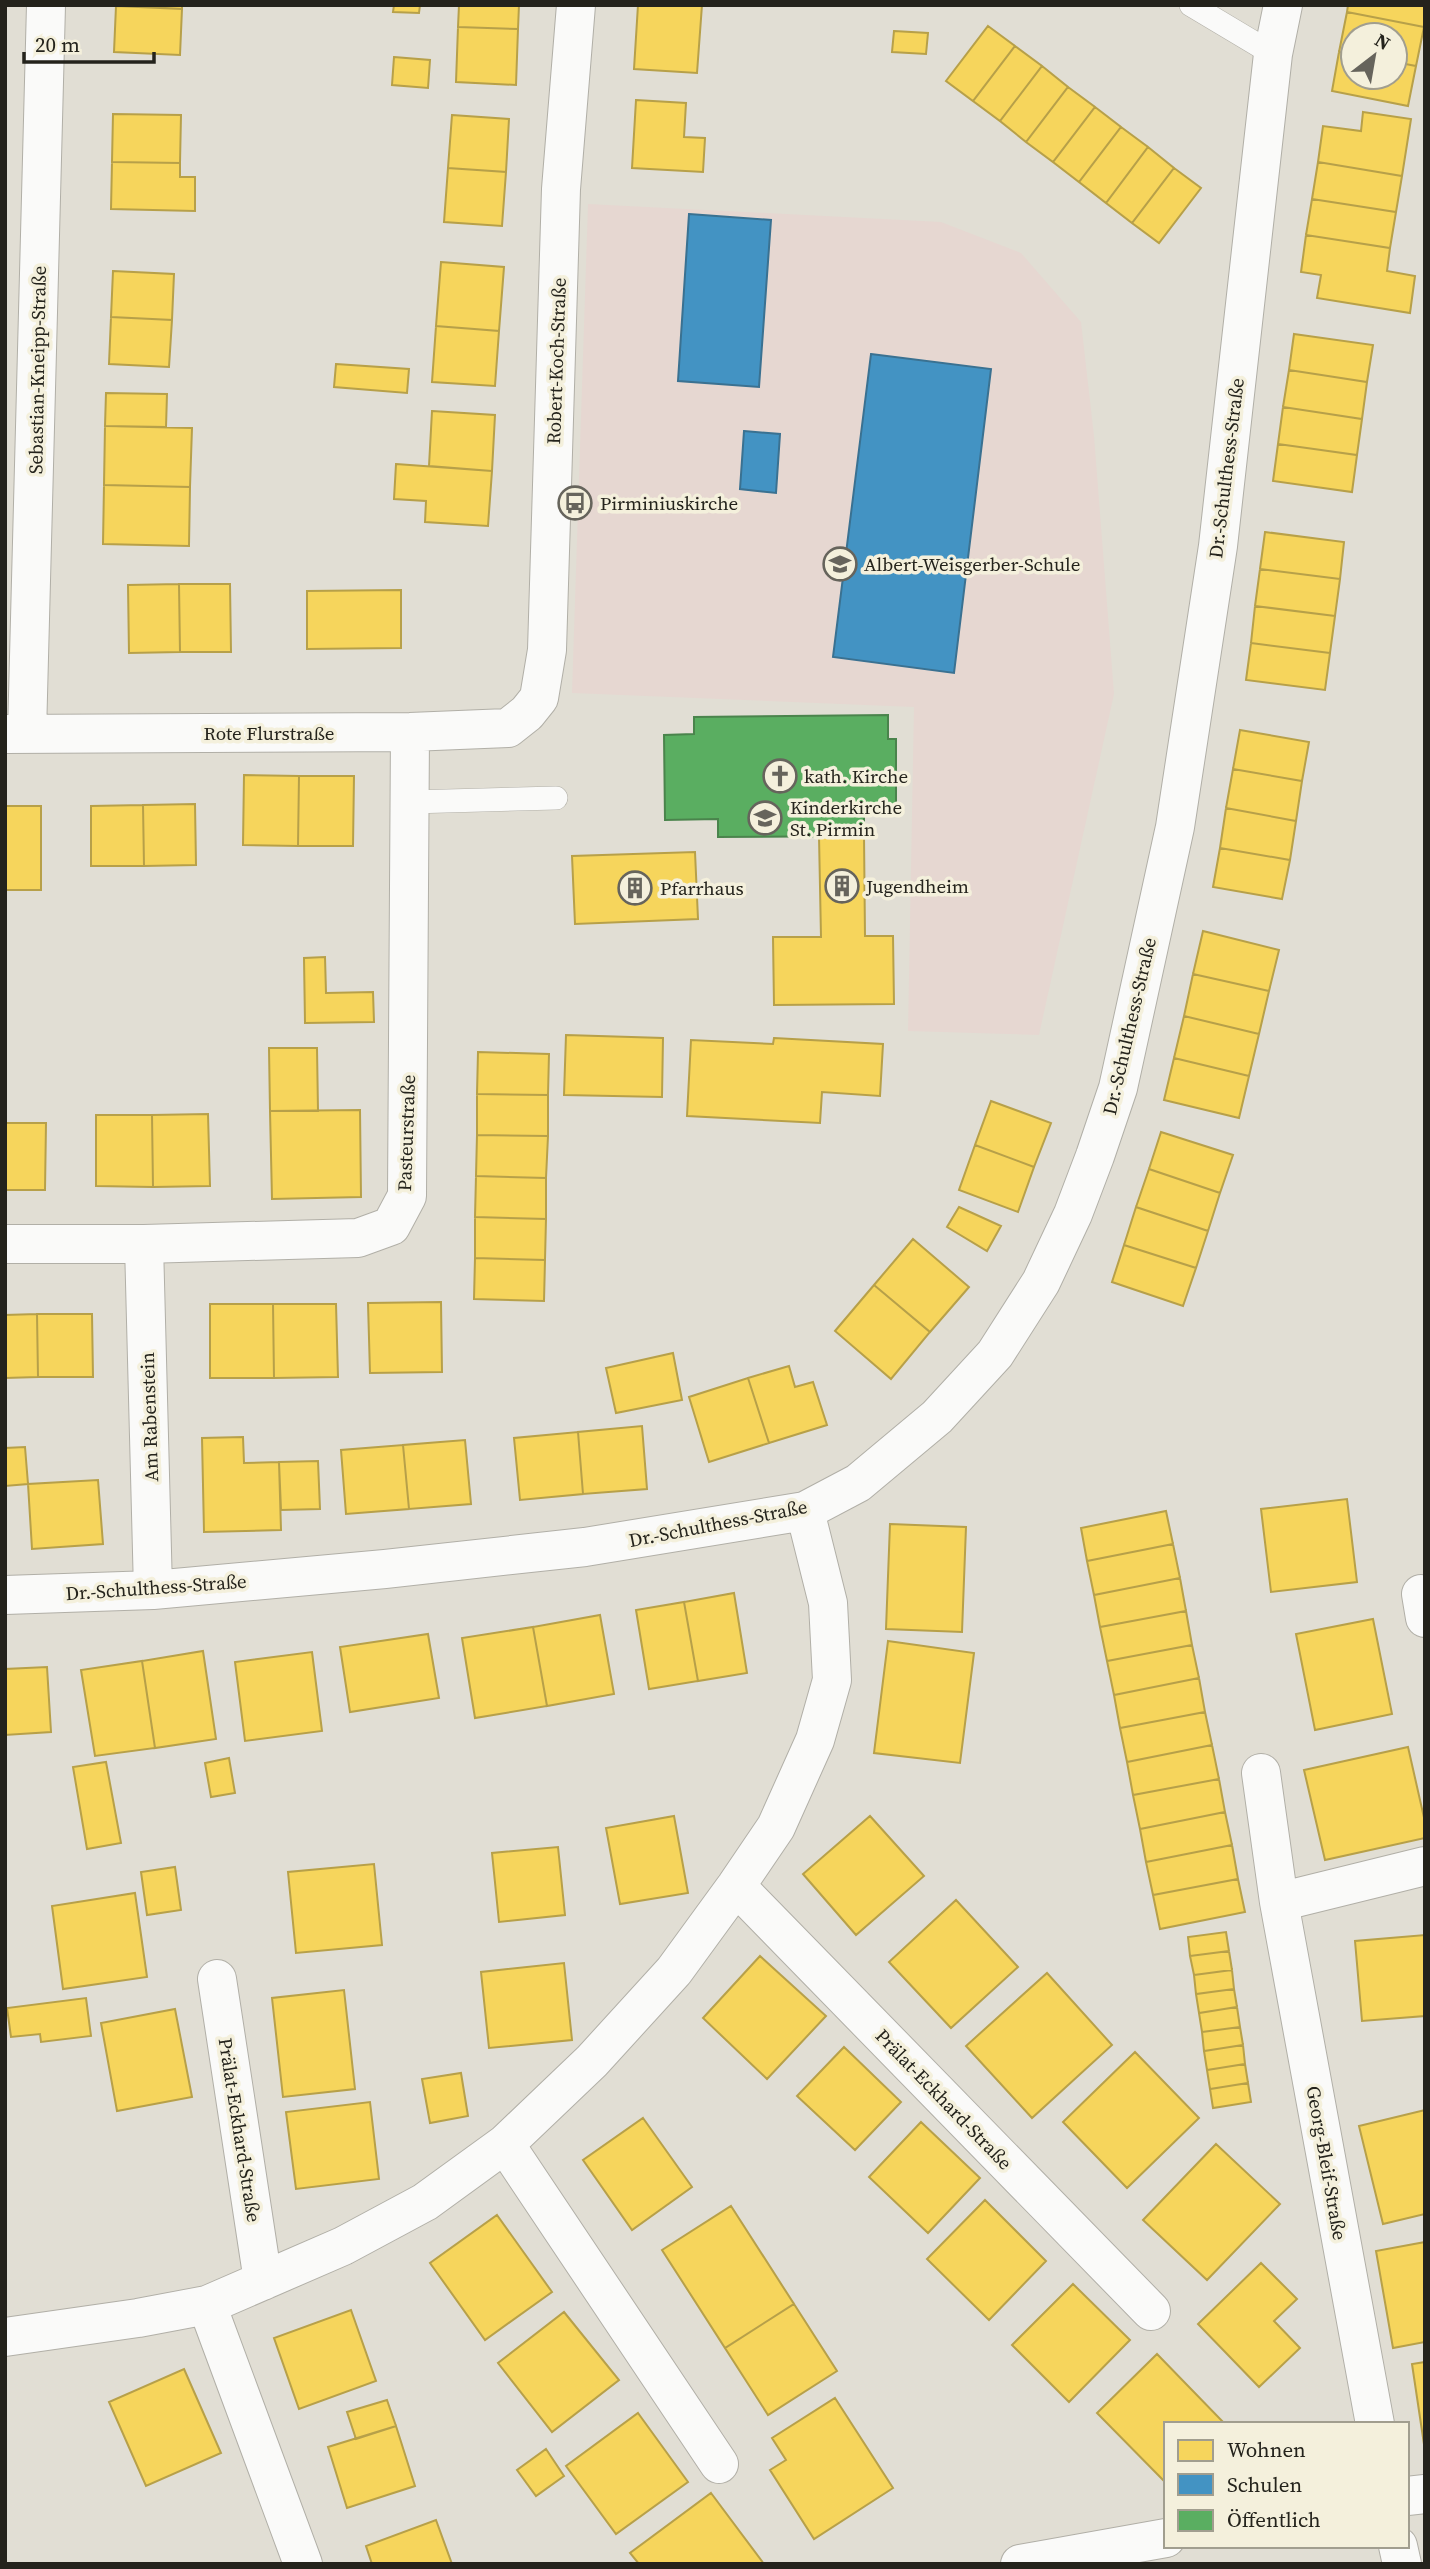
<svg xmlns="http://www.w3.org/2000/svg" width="1430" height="2569" viewBox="0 0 1430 2569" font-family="'Source Serif 4',serif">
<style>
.education{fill:#e6d7d1}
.homes{fill:#f6d55c;stroke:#b7a049;stroke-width:2}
.schools{fill:#4393c3;stroke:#3a7191;stroke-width:2}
.public{fill:#5aae61;stroke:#4a844c;stroke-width:2}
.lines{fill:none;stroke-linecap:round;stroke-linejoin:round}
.service-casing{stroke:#b1afa7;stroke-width:24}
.minor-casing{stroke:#b1afa7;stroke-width:40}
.service{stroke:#fafaf9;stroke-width:23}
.minor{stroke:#fafaf9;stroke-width:38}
.labels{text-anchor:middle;stroke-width:7;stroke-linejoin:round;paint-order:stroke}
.street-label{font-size:19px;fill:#24231c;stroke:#f4f0dc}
.poi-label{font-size:19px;fill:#24231c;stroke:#f4f0dc;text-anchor:start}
</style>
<rect width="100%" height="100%" fill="#e1ded4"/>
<path class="education" d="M 588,204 L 941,222 L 1021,253 L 1081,322 L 1094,436 L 1114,694 L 1039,1035 L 908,1031 L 914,707 L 572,693 Z"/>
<path class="homes" d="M 116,5 L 182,5 L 182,9 Z
M 394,5 L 420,5 L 419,13 L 393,12 Z
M 459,5 L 519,5 L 518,29 L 458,27 Z
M 638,5 L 702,5 L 697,73 L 634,69 Z
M 1348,5 L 1425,5 L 1424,27 L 1347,12 Z
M 116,6 L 182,9 L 180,55 L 114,52 Z
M 1347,12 L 1424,27 L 1416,66 L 1395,62 L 1395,35 L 1353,35 L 1353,54 L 1339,52 Z
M 988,26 L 1015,46 L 973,101 L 946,81 Z
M 458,27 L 518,29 L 516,85 L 456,82 Z
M 894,31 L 928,33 L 926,54 L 892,52 Z
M 1015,46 L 1042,66 L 1000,121 L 973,101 Z
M 1339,52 L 1353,54 L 1353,77 L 1395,77 L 1395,62 L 1416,66 L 1408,106 L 1332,91 Z
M 394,57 L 430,60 L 428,88 L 392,85 Z
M 1042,66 L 1068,87 L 1026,142 L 1000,121 Z
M 1068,87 L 1095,107 L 1053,162 L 1026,142 Z
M 636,100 L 686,103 L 684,137 L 705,138 L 703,172 L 632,168 Z
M 1095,107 L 1121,127 L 1079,182 L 1053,162 Z
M 1363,112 L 1411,119 L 1402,176 L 1318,162 L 1323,126 L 1361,131 Z
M 113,114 L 181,115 L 180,163 L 112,162 Z
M 452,115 L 509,119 L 506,172 L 448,168 Z
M 1121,127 L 1148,147 L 1106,203 L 1079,182 Z
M 1148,147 L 1174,168 L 1132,223 L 1106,203 Z
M 112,162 L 180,163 L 180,177 L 195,177 L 195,211 L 111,209 Z
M 1318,162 L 1402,176 L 1396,212 L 1312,199 Z
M 448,168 L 506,172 L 502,226 L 444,222 Z
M 1174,168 L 1201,188 L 1159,243 L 1132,223 Z
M 1312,199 L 1396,212 L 1390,248 L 1306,235 Z
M 1306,235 L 1390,248 L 1387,271 L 1415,276 L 1410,313 L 1317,298 L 1321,275 L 1301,272 Z
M 441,262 L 504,267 L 499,331 L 436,326 Z
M 113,271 L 174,274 L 172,320 L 111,317 Z
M 111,317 L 172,320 L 169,367 L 109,364 Z
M 436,326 L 499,331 L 495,386 L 432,382 Z
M 1294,334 L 1373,345 L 1367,382 L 1289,370 Z
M 336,364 L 409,369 L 407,393 L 334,387 Z
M 1289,370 L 1367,382 L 1362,419 L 1283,407 Z
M 106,393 L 167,394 L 166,427 L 105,426 Z
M 1283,407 L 1362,419 L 1357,455 L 1278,444 Z
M 432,411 L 495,415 L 492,471 L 429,466 Z
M 105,426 L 192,428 L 190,487 L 104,485 Z
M 1278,444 L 1357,455 L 1352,492 L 1273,481 Z
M 396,464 L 492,471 L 488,526 L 425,522 L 426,501 L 394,499 Z
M 104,485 L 190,487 L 189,546 L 103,544 Z
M 1265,532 L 1344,542 L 1340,579 L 1260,569 Z
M 1260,569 L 1340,579 L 1335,616 L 1255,606 Z
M 179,584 L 180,652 L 129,653 L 128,585 Z
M 179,584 L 230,584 L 231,652 L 180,652 Z
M 401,590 L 401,648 L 307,649 L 307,591 Z
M 1255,606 L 1335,616 L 1330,653 L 1251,643 Z
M 1251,643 L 1330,653 L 1325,690 L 1246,680 Z
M 1240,730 L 1309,742 L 1302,781 L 1233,769 Z
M 1233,769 L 1302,781 L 1296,821 L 1226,808 Z
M 244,775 L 299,776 L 298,846 L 243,845 Z
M 299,776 L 354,776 L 353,846 L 298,846 Z
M 195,804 L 196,865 L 144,866 L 143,805 Z
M 143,805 L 144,866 L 91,866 L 91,806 Z
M 5,806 L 41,806 L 41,890 L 5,890 Z
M 1226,808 L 1296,821 L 1290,860 L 1220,848 Z
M 819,836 L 864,836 L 865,936 L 893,936 L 894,1004 L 774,1005 L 773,937 L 821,937 Z
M 1220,848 L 1290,860 L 1282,899 L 1213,887 Z
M 695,852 L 698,919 L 575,924 L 572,856 Z
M 1203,931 L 1279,950 L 1269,991 L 1193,974 Z
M 325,957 L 326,993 L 373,992 L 374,1022 L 305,1023 L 304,958 Z
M 1193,974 L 1269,991 L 1259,1034 L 1184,1016 Z
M 1184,1016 L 1259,1034 L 1249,1076 L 1174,1058 Z
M 566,1035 L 663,1038 L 662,1097 L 564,1095 Z
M 774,1038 L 883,1044 L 880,1096 L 822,1092 L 820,1123 L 687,1116 L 691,1040 L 773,1044 Z
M 269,1048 L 317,1048 L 318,1111 L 270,1111 Z
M 478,1052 L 549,1054 L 548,1095 L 477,1094 Z
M 1174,1058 L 1249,1076 L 1239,1118 L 1164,1100 Z
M 477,1094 L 548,1095 L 548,1136 L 477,1135 Z
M 991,1101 L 1051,1123 L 1034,1167 L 975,1145 Z
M 360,1110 L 361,1197 L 272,1199 L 270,1111 Z
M 208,1114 L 210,1186 L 153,1187 L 152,1115 Z
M 96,1115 L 152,1115 L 153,1187 L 96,1186 Z
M 5,1123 L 46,1123 L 45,1190 L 5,1190 Z
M 1161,1132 L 1233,1155 L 1220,1193 L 1149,1169 Z
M 477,1135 L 548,1136 L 546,1178 L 476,1176 Z
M 975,1145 L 1034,1167 L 1018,1212 L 959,1190 Z
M 1149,1169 L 1220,1193 L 1208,1231 L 1136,1207 Z
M 476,1176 L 546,1178 L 546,1219 L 475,1217 Z
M 959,1207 L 1001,1226 L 987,1251 L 947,1227 Z
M 1136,1207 L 1208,1231 L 1196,1268 L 1124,1245 Z
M 475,1217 L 546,1219 L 545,1260 L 475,1258 Z
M 913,1239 L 969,1287 L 930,1332 L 874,1285 Z
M 1124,1245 L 1196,1268 L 1183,1306 L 1112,1282 Z
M 475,1258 L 545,1260 L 544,1301 L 474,1299 Z
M 874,1285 L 930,1332 L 891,1379 L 835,1331 Z
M 441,1302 L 442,1372 L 370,1373 L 368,1303 Z
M 210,1304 L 273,1304 L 274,1378 L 210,1378 Z
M 273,1304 L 336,1304 L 338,1377 L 274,1378 Z
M 37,1314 L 38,1377 L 5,1378 L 5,1315 Z
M 37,1314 L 92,1314 L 93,1377 L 38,1377 Z
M 673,1353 L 682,1400 L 616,1413 L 606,1368 Z
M 789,1366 L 795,1387 L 813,1382 L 827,1425 L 769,1443 L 748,1378 Z
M 748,1378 L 769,1443 L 709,1462 L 689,1397 Z
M 642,1426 L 647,1489 L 583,1494 L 578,1432 Z
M 578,1432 L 583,1494 L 520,1500 L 514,1438 Z
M 243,1437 L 244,1463 L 279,1462 L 281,1530 L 204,1532 L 202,1438 Z
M 465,1440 L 471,1504 L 409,1509 L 403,1445 Z
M 403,1445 L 409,1509 L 346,1514 L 341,1450 Z
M 25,1447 L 28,1484 L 5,1486 L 5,1448 Z
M 318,1461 L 320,1509 L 281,1510 L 279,1462 Z
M 98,1480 L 103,1544 L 32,1549 L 28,1484 Z
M 1347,1499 L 1357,1582 L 1271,1592 L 1261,1509 Z
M 1166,1511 L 1173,1544 L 1087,1561 L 1081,1528 Z
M 890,1524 L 966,1527 L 962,1632 L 886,1629 Z
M 1173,1544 L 1180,1578 L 1094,1595 L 1087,1561 Z
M 1180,1578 L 1186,1611 L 1100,1627 L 1094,1595 Z
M 734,1593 L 747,1673 L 698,1681 L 684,1602 Z
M 684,1602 L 698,1681 L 649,1689 L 636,1610 Z
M 1186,1611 L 1192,1645 L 1107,1661 L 1100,1627 Z
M 600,1615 L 614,1694 L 547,1706 L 533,1627 Z
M 1373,1619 L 1392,1714 L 1315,1730 L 1296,1634 Z
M 533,1627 L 547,1706 L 475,1718 L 462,1638 Z
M 428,1634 L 439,1698 L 350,1712 L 340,1647 Z
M 888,1641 L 974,1653 L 960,1763 L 874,1753 Z
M 1192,1645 L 1199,1678 L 1114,1695 L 1107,1661 Z
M 203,1651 L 216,1739 L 155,1748 L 142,1661 Z
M 312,1652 L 322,1731 L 245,1741 L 235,1662 Z
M 142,1661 L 155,1748 L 95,1756 L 81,1670 Z
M 47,1667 L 51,1732 L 5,1735 L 5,1669 Z
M 1199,1678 L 1205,1712 L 1120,1728 L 1114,1695 Z
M 1205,1712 L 1212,1745 L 1127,1762 L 1120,1728 Z
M 1212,1745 L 1219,1779 L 1133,1795 L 1127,1762 Z
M 1408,1747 L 1425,1822 L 1425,1838 L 1325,1860 L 1304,1770 Z
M 229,1758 L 235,1793 L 211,1797 L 205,1763 Z
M 106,1762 L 121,1843 L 87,1849 L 73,1767 Z
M 1219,1779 L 1225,1812 L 1140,1829 L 1133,1795 Z
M 1225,1812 L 1232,1845 L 1146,1862 L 1140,1829 Z
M 674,1816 L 688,1893 L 620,1904 L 606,1828 Z
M 870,1816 L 924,1876 L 856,1935 L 803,1874 Z
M 1232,1845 L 1238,1879 L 1153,1895 L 1146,1862 Z
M 558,1847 L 565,1915 L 499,1922 L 492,1853 Z
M 374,1864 L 382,1945 L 296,1953 L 288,1872 Z
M 175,1867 L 181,1910 L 147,1915 L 141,1872 Z
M 1238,1879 L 1245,1912 L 1160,1929 L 1153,1895 Z
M 135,1893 L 147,1977 L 63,1989 L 52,1906 Z
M 956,1900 L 1018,1967 L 951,2028 L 889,1962 Z
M 1226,1932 L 1229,1951 L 1190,1956 L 1188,1937 Z
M 1425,1935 L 1425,2016 L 1362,2021 L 1355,1941 Z
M 1229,1951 L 1232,1970 L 1194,1975 L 1190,1956 Z
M 760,1956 L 826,2016 L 767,2079 L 703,2018 Z
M 564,1963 L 572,2040 L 489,2048 L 481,1972 Z
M 1232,1970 L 1234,1989 L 1196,1994 L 1194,1975 Z
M 1047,1973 L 1112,2045 L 1032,2118 L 966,2046 Z
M 1234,1989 L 1237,2007 L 1199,2013 L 1196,1994 Z
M 344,1990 L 355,2089 L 283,2097 L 272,1998 Z
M 86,1998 L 91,2036 L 41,2042 L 40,2034 L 11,2037 L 7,2008 Z
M 1237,2007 L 1240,2027 L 1202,2032 L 1199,2013 Z
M 175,2009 L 192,2097 L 117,2111 L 101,2023 Z
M 1240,2027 L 1243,2045 L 1204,2051 L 1202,2032 Z
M 1243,2045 L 1245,2064 L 1207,2070 L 1204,2051 Z
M 844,2047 L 901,2102 L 855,2150 L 797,2096 Z
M 1135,2052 L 1199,2118 L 1127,2188 L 1063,2122 Z
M 1245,2064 L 1248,2083 L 1210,2089 L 1207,2070 Z
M 461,2073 L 468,2116 L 430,2123 L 422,2079 Z
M 1248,2083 L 1251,2102 L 1213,2108 L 1210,2089 Z
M 370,2102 L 379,2179 L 296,2189 L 286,2112 Z
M 1425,2110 L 1425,2214 L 1383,2224 L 1359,2126 Z
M 643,2118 L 692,2187 L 632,2230 L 583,2160 Z
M 921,2122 L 980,2178 L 928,2233 L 869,2177 Z
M 1216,2144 L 1280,2204 L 1207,2280 L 1143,2220 Z
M 985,2200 L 1046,2261 L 989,2320 L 927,2259 Z
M 731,2206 L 794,2304 L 725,2348 L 662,2250 Z
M 497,2215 L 552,2292 L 485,2340 L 430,2263 Z
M 1425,2242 L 1425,2342 L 1393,2348 L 1376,2251 Z
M 1261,2263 L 1297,2299 L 1274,2321 L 1300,2348 L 1259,2387 L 1198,2324 Z
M 1073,2284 L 1130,2340 L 1069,2402 L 1012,2345 Z
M 794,2304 L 837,2371 L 768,2415 L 725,2348 Z
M 351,2310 L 376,2381 L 299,2409 L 274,2338 Z
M 564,2312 L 619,2380 L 552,2432 L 498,2363 Z
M 1157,2354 L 1225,2424 L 1166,2424 L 1166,2483 L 1097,2413 Z
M 1425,2362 L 1425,2451 L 1412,2364 Z
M 184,2369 L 221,2453 L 146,2486 L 109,2402 Z
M 835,2398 L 893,2488 L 814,2539 L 770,2470 L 786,2460 L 772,2438 Z
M 387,2400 L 396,2426 L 356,2439 L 347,2412 Z
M 638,2413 L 688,2482 L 616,2534 L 566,2466 Z
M 396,2426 L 415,2486 L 347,2508 L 328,2447 Z
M 546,2449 L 564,2476 L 536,2496 L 517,2470 Z
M 711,2493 L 764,2564 L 639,2564 L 630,2553 Z
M 436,2520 L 452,2564 L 372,2564 L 366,2546 Z"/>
<path class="schools" d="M 689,214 L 771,220 L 759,387 L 678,381 Z
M 871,354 L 991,369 L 954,673 L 833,657 Z
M 744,431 L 780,434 L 776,493 L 740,489 Z"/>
<path class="public" d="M 888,715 L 888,739 L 896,739 L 896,812 L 864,812 L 864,836 L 718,837 L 718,819 L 665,820 L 664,735 L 694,734 L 694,717 Z"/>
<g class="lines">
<defs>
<path id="service" d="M 1191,5 L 1273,54
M 410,802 L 556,798"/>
<path id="minor" d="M 5,734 L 410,732 L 508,728 L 527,713 L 539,698 L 547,650 L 561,189 L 576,5
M 27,734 L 46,5
M 5,1244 L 144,1244 L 358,1238 L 391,1226 L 407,1196 L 410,732
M 144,1244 L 153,1590
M 1421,1594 L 1425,1618
M 5,1595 L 153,1590 L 385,1569 L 585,1547 L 805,1511 L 858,1483 L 937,1417 L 995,1354 L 1041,1282 L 1073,1214 L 1095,1156 L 1118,1088 L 1175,827 L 1218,546 L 1273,54 L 1283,5
M 1261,1773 L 1279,1902 L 1375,2424
M 736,1886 L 1151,2311
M 1279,1902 L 1425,1866
M 217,1979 L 263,2281
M 505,2144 L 719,2464
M 207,2305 L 303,2564
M 5,2337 L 138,2318 L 207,2305 L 343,2246 L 425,2202 L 505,2144 L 592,2061 L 674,1971 L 736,1886 L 776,1827 L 815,1740 L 832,1680 L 828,1603 L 805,1511
M 1407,2496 L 1425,2494
M 1398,2546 L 1402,2564
M 1020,2564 L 1166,2538"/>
</defs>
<use href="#service" class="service-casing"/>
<use href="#minor" class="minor-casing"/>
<use href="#service" class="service"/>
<use href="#minor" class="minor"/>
</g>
<defs>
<symbol id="bus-ring" viewBox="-11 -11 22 22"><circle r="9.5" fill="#f4f0dc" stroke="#66645c" stroke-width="1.5"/><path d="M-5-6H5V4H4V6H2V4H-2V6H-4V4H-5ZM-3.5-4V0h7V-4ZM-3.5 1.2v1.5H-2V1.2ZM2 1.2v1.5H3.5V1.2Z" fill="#66645c"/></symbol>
<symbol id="school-ring" viewBox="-11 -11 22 22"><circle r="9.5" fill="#f4f0dc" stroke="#66645c" stroke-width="1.5"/><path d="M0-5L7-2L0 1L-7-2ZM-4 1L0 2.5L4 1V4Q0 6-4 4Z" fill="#66645c"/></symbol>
<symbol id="church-ring" viewBox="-11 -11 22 22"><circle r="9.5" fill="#f4f0dc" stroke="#66645c" stroke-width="1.5"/><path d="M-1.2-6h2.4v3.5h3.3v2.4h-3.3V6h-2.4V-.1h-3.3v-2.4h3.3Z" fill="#66645c"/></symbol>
<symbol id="building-ring" viewBox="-11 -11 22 22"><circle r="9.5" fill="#f4f0dc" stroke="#66645c" stroke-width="1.5"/><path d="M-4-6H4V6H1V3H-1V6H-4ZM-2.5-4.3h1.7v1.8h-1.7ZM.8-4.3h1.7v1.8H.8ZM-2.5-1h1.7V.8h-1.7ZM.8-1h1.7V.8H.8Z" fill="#66645c"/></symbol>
</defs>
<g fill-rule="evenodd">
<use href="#bus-ring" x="556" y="484" width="38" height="38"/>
<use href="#school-ring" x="821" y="545" width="38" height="38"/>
<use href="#church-ring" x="761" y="757" width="38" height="38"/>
<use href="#school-ring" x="746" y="799" width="38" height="38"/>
<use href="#building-ring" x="823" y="867" width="38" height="38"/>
<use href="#building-ring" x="616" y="869" width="38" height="38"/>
</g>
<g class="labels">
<g class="street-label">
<text transform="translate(556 361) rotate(-88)" y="7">Robert-Koch-Straße</text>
<text transform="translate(37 370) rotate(-89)" y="7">Sebastian-Kneipp-Straße</text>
<text transform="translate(1226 468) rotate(-83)" y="7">Dr.-Schulthess-Straße</text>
<text x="269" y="740">Rote Flurstraße</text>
<text transform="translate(1129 1026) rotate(-77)" y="7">Dr.-Schulthess-Straße</text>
<text transform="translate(406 1133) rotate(-88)" y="7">Pasteurstraße</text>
<text transform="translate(149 1417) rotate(-92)" y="7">Am Rabenstein</text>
<text transform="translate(718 1523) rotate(-11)" y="7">Dr.-Schulthess-Straße</text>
<text transform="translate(156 1587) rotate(-4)" y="7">Dr.-Schulthess-Straße</text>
<text transform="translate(944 2099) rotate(46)" y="7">Prälat-Eckhard-Straße</text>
<text transform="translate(240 2130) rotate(81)" y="7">Prälat-Eckhard-Straße</text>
<text transform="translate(1327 2163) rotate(80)" y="7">Georg-Bleif-Straße</text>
</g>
<g class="poi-label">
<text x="600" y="510">Pirminiuskirche</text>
<text x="864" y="571">Albert-Weisgerber-Schule</text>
<text x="804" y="783">kath. Kirche</text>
<text x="790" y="814">Kinderkirche<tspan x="790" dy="22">St. Pirmin</tspan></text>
<text x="866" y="893">Jugendheim</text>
<text x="660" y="895">Pfarrhaus</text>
</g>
</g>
<rect width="1430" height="2569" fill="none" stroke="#24231c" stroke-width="14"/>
<rect x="1164" y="2422" width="245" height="126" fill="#f4f0dc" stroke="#a19e8f" stroke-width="2"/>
<rect x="1178" y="2440" width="35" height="21" fill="#f6d55c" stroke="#a19e8f" stroke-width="2"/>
<text x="1227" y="2457" font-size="21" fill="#24231c">Wohnen</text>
<rect x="1178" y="2474" width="35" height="21" fill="#4393c3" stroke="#a19e8f" stroke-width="2"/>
<text x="1227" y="2492" font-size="21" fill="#24231c">Schulen</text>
<rect x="1178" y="2510" width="35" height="21" fill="#5aae61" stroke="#a19e8f" stroke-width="2"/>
<text x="1227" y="2527" font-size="21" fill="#24231c">Öffentlich</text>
<g transform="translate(1374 56) rotate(31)"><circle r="33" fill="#f4f0dc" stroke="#a19e8f" stroke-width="2"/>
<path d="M0-5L12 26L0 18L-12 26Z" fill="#66645c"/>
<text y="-10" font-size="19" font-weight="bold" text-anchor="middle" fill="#24231c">N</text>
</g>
<path d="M24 52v10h130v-10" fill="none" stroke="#24231c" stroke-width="3.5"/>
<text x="35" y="52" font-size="21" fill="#24231c" stroke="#f4f0dc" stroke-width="5" paint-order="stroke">20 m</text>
</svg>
